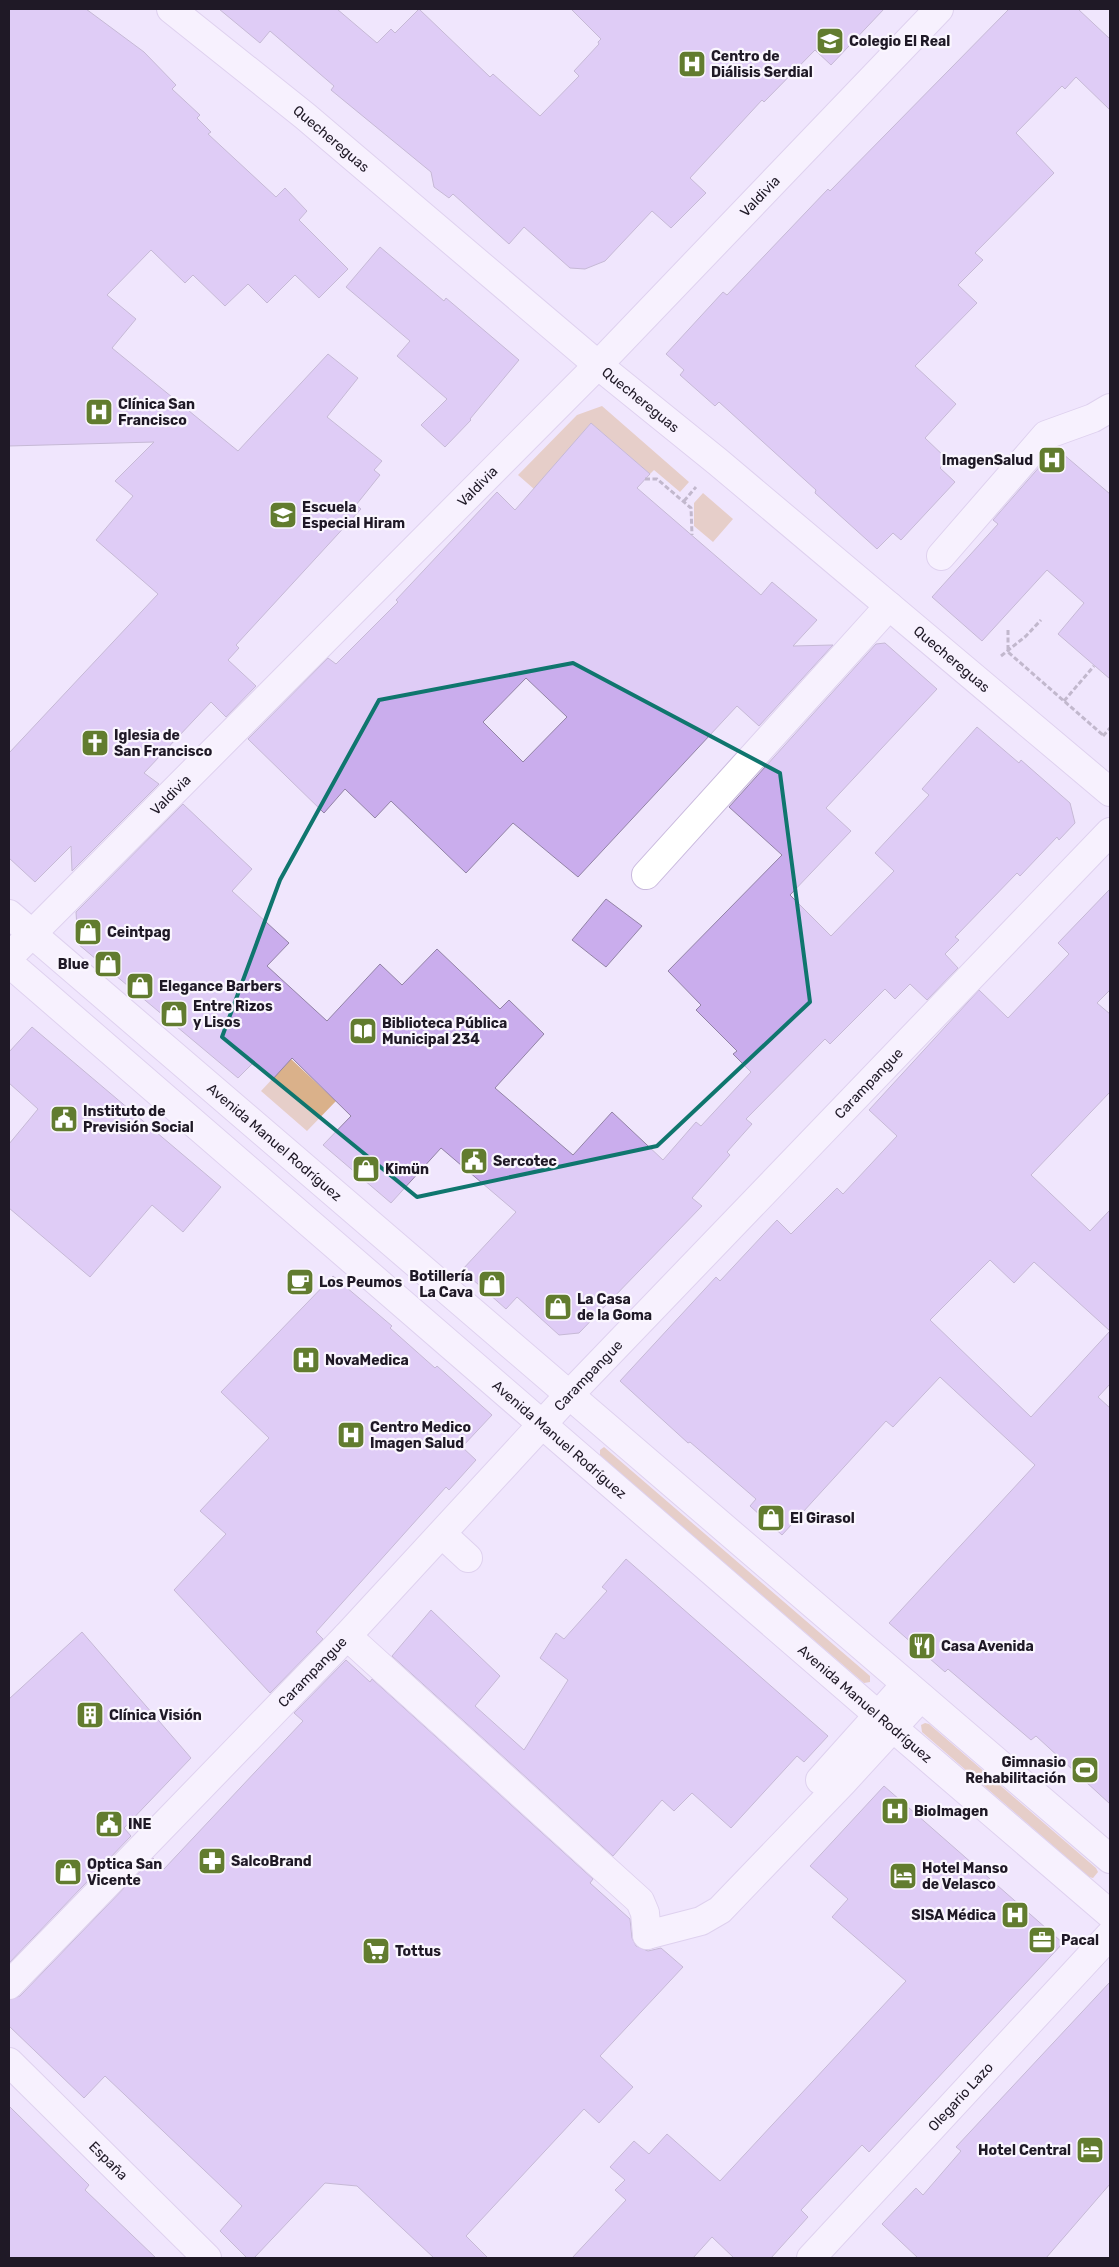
<svg xmlns="http://www.w3.org/2000/svg" width="1119" height="2267" viewBox="0 0 1119 2267" font-family="Rubik,sans-serif">
<style>
.green{fill:#dab18a}
.building{fill:#caaded;stroke:#9283a5;fill-rule:evenodd}
.lines{fill:none;stroke-linecap:round;stroke-linejoin:round}
.minor-casing{stroke:#c9b9dd;stroke-width:30}
.major-casing{stroke:#c9b9dd;stroke-width:30}
.path{stroke:#898193;stroke-width:3;stroke-dasharray:5 2.5;stroke-linecap:butt}
.minor{stroke:#fff;stroke-width:28}
.major{stroke:#fff;stroke-width:28}
.marked{fill:none;stroke:#0f766e;stroke-width:4;stroke-linejoin:round}
.labels{text-anchor:middle;stroke-width:4.5;stroke-linejoin:round;paint-order:stroke}
.poi-label{font-size:14px;font-weight:bold;fill:#1f1926;stroke:#faf6fe;text-anchor:start}
.street-label{font-size:14px;fill:#1f1926;stroke:#faf6fe}
</style>
<rect width="100%" height="100%" fill="#f0e6fd"/>
<path class="green" d="M 602,406 L 689,482 L 680,492 L 654,470 L 650,474 L 591,423 L 534,489 L 518,475 L 577,415 Z
M 703,493 L 733,519 L 713,542 L 694,526 L 694,503 Z
M 291,1059 L 336,1101 L 307,1131 L 261,1091 Z
M 604,1447 L 870,1676 L 870,1682 L 864,1683 L 600,1456 L 600,1450 Z
M 925,1723 L 929,1724 L 1096,1868 L 1098,1872 L 1093,1878 L 1089,1877 L 922,1732 L 921,1725 Z"/>
<path class="building" d="M 9,9 L 86,9 L 144,52 L 176,85 L 172,89 L 200,115 L 197,118 L 211,132 L 208,134 L 276,197 L 285,188 L 307,211 L 299,220 L 348,269 L 319,298 L 295,275 L 267,303 L 248,284 L 225,306 L 193,275 L 185,283 L 151,250 L 107,295 L 136,319 L 112,348 L 238,451 L 328,354 L 358,378 L 327,417 L 382,461 L 374,470 L 380,475 L 356,505 L 361,509 L 236,645 L 239,648 L 228,660 L 256,686 L 226,717 L 211,702 L 144,773 L 159,784 L 72,871 L 71,846 L 35,882 L 9,858 L 9,753 L 158,594 L 96,540 L 133,496 L 115,481 L 154,442 L 9,446 Z
M 219,9 L 337,9 L 377,43 L 391,29 L 395,33 L 419,9 L 490,77 L 493,74 L 540,116 L 579,76 L 574,71 L 599,44 L 598,42 L 601,39 L 571,9 L 884,9 L 831,65 L 815,50 L 764,102 L 762,100 L 690,178 L 706,193 L 671,228 L 652,211 L 605,261 L 585,269 L 570,268 L 524,227 L 509,244 L 453,194 L 449,198 L 434,187 L 431,172 L 331,90 L 334,86 L 270,31 L 260,43 Z
M 1009,9 L 1078,9 L 1110,39 L 1110,110 L 1076,77 L 1065,89 L 1062,86 L 1016,133 L 1054,173 L 975,253 L 983,260 L 958,285 L 977,303 L 915,366 L 956,404 L 925,438 L 948,460 L 940,468 L 955,482 L 901,540 L 893,533 L 877,549 L 815,493 L 816,490 L 719,402 L 715,406 L 680,375 L 684,370 L 666,354 L 723,292 L 727,295 L 828,189 L 830,191 Z
M 380,247 L 444,301 L 446,298 L 519,360 L 470,419 L 471,420 L 445,447 L 421,425 L 447,399 L 397,356 L 410,341 L 346,287 Z
M 591,423 L 650,474 L 637,488 L 761,595 L 772,582 L 817,620 L 793,646 L 833,645 L 759,726 L 737,706 L 578,877 L 513,823 L 466,873 L 391,801 L 375,818 L 345,789 L 324,813 L 248,739 L 328,658 L 336,664 L 398,602 L 396,600 L 497,492 L 515,510 ZM 526,678 L 567,717 L 523,762 L 483,722 Z
M 1056,448 L 1110,494 L 1110,679 L 1058,634 L 1084,603 L 1047,570 L 982,641 L 932,597 L 998,524 L 993,520 Z
M 885,643 L 937,689 L 826,808 L 851,831 L 790,895 L 831,936 L 894,871 L 875,853 L 929,795 L 922,789 L 977,727 L 1019,763 L 1021,760 L 1070,803 L 1075,823 L 1059,840 L 1057,837 L 1020,876 L 1017,873 L 955,937 L 959,940 L 945,954 L 958,968 L 927,1000 L 910,984 L 895,999 L 885,989 L 830,1044 L 825,1039 L 746,1119 L 752,1124 L 727,1152 L 730,1155 L 692,1198 L 702,1206 L 579,1333 L 559,1335 L 517,1297 L 506,1309 L 462,1270 L 516,1212 L 441,1148 L 391,1203 L 323,1145 L 351,1116 L 292,1058 L 272,1080 L 254,1062 L 238,1078 L 78,944 L 76,912 L 183,804 L 252,869 L 232,891 L 289,943 L 267,966 L 327,1021 L 380,964 L 402,985 L 437,949 L 500,1009 L 509,1000 L 544,1034 L 495,1088 L 573,1155 L 612,1112 L 663,1160 L 696,1122 L 701,1126 L 751,1072 L 733,1054 L 737,1051 L 696,1010 L 701,1005 L 668,971 L 782,855 L 729,807 L 876,644 Z
M 1110,889 L 1110,990 L 1097,1003 L 1110,1014 L 1110,1092 L 1031,1175 L 1090,1231 L 1110,1210 L 1110,1331 L 1034,1262 L 1014,1283 L 990,1260 L 930,1320 L 1031,1417 L 1110,1331 L 1110,1384 L 1098,1397 L 1110,1408 L 1110,1804 L 1036,1736 L 1031,1740 L 948,1669 L 945,1672 L 889,1623 L 1035,1465 L 940,1377 L 893,1427 L 886,1421 L 782,1535 L 750,1506 L 756,1499 L 690,1442 L 688,1443 L 620,1381 L 716,1277 L 720,1281 L 777,1220 L 791,1234 L 837,1188 L 843,1194 L 897,1136 L 869,1110 L 979,990 L 1008,1018 L 1069,954 L 1058,943 Z
M 606,899 L 642,926 L 606,967 L 572,940 Z
M 32,1027 L 221,1187 L 183,1232 L 152,1205 L 90,1277 L 9,1208 L 9,1144 L 38,1109 L 9,1083 L 9,1052 Z
M 333,1276 L 392,1326 L 390,1328 L 435,1368 L 437,1366 L 492,1415 L 462,1447 L 476,1460 L 449,1490 L 446,1487 L 316,1632 L 323,1639 L 270,1693 L 174,1590 L 226,1534 L 200,1511 L 269,1438 L 221,1392 Z
M 626,1559 L 828,1736 L 804,1762 L 797,1756 L 731,1828 L 692,1793 L 674,1811 L 662,1800 L 613,1856 L 392,1656 L 431,1610 L 500,1676 L 475,1706 L 524,1750 L 568,1680 L 540,1658 L 556,1633 L 564,1639 L 607,1591 L 602,1587 Z
M 82,1632 L 191,1758 L 124,1828 L 131,1836 L 9,1963 L 9,1699 Z
M 346,1660 L 370,1682 L 372,1679 L 593,1879 L 590,1883 L 630,1919 L 632,1938 L 636,1946 L 648,1951 L 661,1948 L 683,1967 L 600,2056 L 633,2087 L 599,2123 L 584,2109 L 466,2236 L 488,2258 L 434,2258 L 357,2186 L 325,2183 L 254,2258 L 247,2258 L 220,2231 L 242,2206 L 105,2076 L 84,2098 L 9,2026 L 9,2000 L 20,1996 L 153,1858 L 164,1869 L 303,1721 L 294,1713 Z
M 884,1786 L 1063,1943 L 869,2152 L 862,2145 L 801,2210 L 808,2217 L 771,2258 L 734,2258 L 712,2237 L 693,2258 L 572,2258 L 626,2200 L 615,2190 L 625,2180 L 610,2167 L 634,2141 L 649,2154 L 667,2134 L 720,2181 L 906,1981 L 832,1917 L 848,1899 L 810,1866 Z
M 1110,1982 L 1110,2184 L 1046,2258 L 918,2258 L 882,2224 L 916,2188 L 923,2195 L 961,2151 L 956,2147 Z
M 9,2106 L 89,2185 L 85,2190 L 156,2258 L 9,2258 Z"/>
<g class="lines">
<defs>
<g id="minor">
<path id="s1" d="M 171,9 L 305,116 L 598,365 L 718,462 L 1110,792"/>
<path d="M 941,556 L 1046,435 L 1093,418 L 1110,408"/>
<path d="M 646,875 L 889,606"/>
<path id="s2" d="M 9,957 L 598,365 L 939,9"/>
<path d="M 442,1534 L 468,1558"/>
<path d="M 347,1636 L 640,1901 L 645,1913 L 647,1935"/>
<path d="M 820,1780 L 906,1684"/>
<path d="M 647,1935 L 701,1921 L 720,1910 L 843,1782 L 921,1697"/>
<path id="s3" d="M 9,1985 L 347,1636 L 570,1394 L 1110,832"/>
<path id="s4" d="M 9,2062 L 207,2258"/>
<path id="s5" d="M 811,2258 L 1110,1935"/>
</g>
<g id="major">
<path id="s6" d="M 9,914 L 1110,1859"/>
<path id="s7" d="M 9,963 L 878,1715 L 1110,1914"/>
</g>
</defs>
<use href="#minor" class="minor-casing"/>
<use href="#major" class="major-casing"/>
<path class="path" d="M 645,479 L 657,479 L 691,508 L 692,535
M 684,501 L 696,487
M 1008,630 L 1008,652 L 1104,736
M 1001,656 L 1026,636 L 1041,620
M 1064,701 L 1094,666
M 1103,736 L 1110,728"/>
<use href="#minor" class="minor"/>
<use href="#major" class="major"/>
</g>
<path d="M0 0H1119V2267H0ZM 573,663 L 780,773 L 810,1002 L 657,1146 L 417,1197 L 222,1037 L 280,880 L 379,700 Z" fill="#f0e6fd" fill-opacity=".55" fill-rule="evenodd"/>
<path class="marked" d="M 573,663 L 780,773 L 810,1002 L 657,1146 L 417,1197 L 222,1037 L 280,880 L 379,700 Z"/>
<defs>
<symbol id="school-square" viewBox="-11 -11 22 22"><rect x="-9" y="-9" width="18" height="18" rx="4" fill="#627c2f" stroke="#faf6fe"/><path d="M0-5L7-2L0 1L-7-2ZM-4 1L0 2.5L4 1V4Q0 6-4 4Z" fill="#fff"/></symbol>
<symbol id="hospital-square" viewBox="-11 -11 22 22"><rect x="-9" y="-9" width="18" height="18" rx="4" fill="#627c2f" stroke="#faf6fe"/><path d="M-5-5h3v3.5h4V-5h3V5h-3V1.5h-4V5h-3Z" fill="#fff"/></symbol>
<symbol id="church-square" viewBox="-11 -11 22 22"><rect x="-9" y="-9" width="18" height="18" rx="4" fill="#627c2f" stroke="#faf6fe"/><path d="M-1.2-6h2.4v3.5h3.3v2.4h-3.3V6h-2.4V-.1h-3.3v-2.4h3.3Z" fill="#fff"/></symbol>
<symbol id="shop-square" viewBox="-11 -11 22 22"><rect x="-9" y="-9" width="18" height="18" rx="4" fill="#627c2f" stroke="#faf6fe"/><path d="M-5-2.5h2.3a2.7 3.5 0 0 1 5.4 0H5L5.5 6h-11ZM-1.5-2.5h3a1.5 2.3 0 0 0-3 0Z" fill="#fff"/></symbol>
<symbol id="library-square" viewBox="-11 -11 22 22"><rect x="-9" y="-9" width="18" height="18" rx="4" fill="#627c2f" stroke="#faf6fe"/><path d="M-6-4Q-3-5.5-.7-3.5V5Q-3 3-6 4ZM6-4Q3-5.5 .7-3.5V5Q3 3 6 4Z" fill="#fff"/></symbol>
<symbol id="civic-square" viewBox="-11 -11 22 22"><rect x="-9" y="-9" width="18" height="18" rx="4" fill="#627c2f" stroke="#faf6fe"/><path d="M-.6-6.5H3V-4.5H.6V-3L4-1V1h2V6H-6V1h2V-1L-.6-3ZM-1.2 2.5V6h2.4V2.5Z" fill="#fff"/></symbol>
<symbol id="cafe-square" viewBox="-11 -11 22 22"><rect x="-9" y="-9" width="18" height="18" rx="4" fill="#627c2f" stroke="#faf6fe"/><path d="M-5.5-4.5H6V0H3Q3 3.5 0 3.5H-2.5Q-5.5 3.5-5.5 0ZM3-3.2v2h1.7v-2ZM-6 4.5H4V6H-6Z" fill="#fff"/></symbol>
<symbol id="restaurant-square" viewBox="-11 -11 22 22"><rect x="-9" y="-9" width="18" height="18" rx="4" fill="#627c2f" stroke="#faf6fe"/><path d="M-5-6h1v4h1v-4h1v4h1v-4h1v5L-1.5 .5V6h-2V.5L-5-1ZM5-6V6H3V1.5H1.5Q1.5-4 5-6Z" fill="#fff"/></symbol>
<symbol id="building-square" viewBox="-11 -11 22 22"><rect x="-9" y="-9" width="18" height="18" rx="4" fill="#627c2f" stroke="#faf6fe"/><path d="M-4-6H4V6H1V3H-1V6H-4ZM-2.5-4.3h1.7v1.8h-1.7ZM.8-4.3h1.7v1.8H.8ZM-2.5-1h1.7V.8h-1.7ZM.8-1h1.7V.8H.8Z" fill="#fff"/></symbol>
<symbol id="stadium-square" viewBox="-11 -11 22 22"><rect x="-9" y="-9" width="18" height="18" rx="4" fill="#627c2f" stroke="#faf6fe"/><path d="M0-5a6.5 5 0 1 0 0 10a6.5 5 0 1 0 0-10ZM-3.5-1.8h7v3.6h-7Z" fill="#fff"/></symbol>
<symbol id="pharmacy-square" viewBox="-11 -11 22 22"><rect x="-9" y="-9" width="18" height="18" rx="4" fill="#627c2f" stroke="#faf6fe"/><path d="M-2-6h4v4h4v4h-4v4h-4v-4h-4v-4h4Z" fill="#fff"/></symbol>
<symbol id="hotel-square" viewBox="-11 -11 22 22"><rect x="-9" y="-9" width="18" height="18" rx="4" fill="#627c2f" stroke="#faf6fe"/><path d="M-6-4.5h1.5V1H6V5H4.5V3h-9V5H-6ZM-4 0a1.8 1.8 0 1 1 3.6 0ZM.5 0V-2.5h3Q6-2.5 6 0Z" fill="#fff"/></symbol>
<symbol id="office-square" viewBox="-11 -11 22 22"><rect x="-9" y="-9" width="18" height="18" rx="4" fill="#627c2f" stroke="#faf6fe"/><path d="M-6-3h4V-5.5h4V-3h4V5H-6ZM-1-4.5V-3h2v-1.5ZM-6 0V1H6V0Z" fill="#fff"/></symbol>
<symbol id="supermarket-square" viewBox="-11 -11 22 22"><rect x="-9" y="-9" width="18" height="18" rx="4" fill="#627c2f" stroke="#faf6fe"/><path d="M-6-5.5h2.5l.6 2H6L4.5 2H-2.5L-4.4-4H-6ZM-1.5 3.2a1.3 1.3 0 1 0 .1 0ZM3 3.2a1.3 1.3 0 1 0 .1 0Z" fill="#fff"/></symbol>
</defs>
<g fill-rule="evenodd">
<use href="#school-square" x="814" y="25" width="32" height="32"/>
<use href="#hospital-square" x="676" y="48" width="32" height="32"/>
<use href="#hospital-square" x="83" y="396" width="32" height="32"/>
<use href="#hospital-square" x="1036" y="444" width="32" height="32"/>
<use href="#school-square" x="267" y="499" width="32" height="32"/>
<use href="#church-square" x="79" y="727" width="32" height="32"/>
<use href="#shop-square" x="72" y="916" width="32" height="32"/>
<use href="#shop-square" x="92" y="948" width="32" height="32"/>
<use href="#shop-square" x="124" y="970" width="32" height="32"/>
<use href="#shop-square" x="158" y="998" width="32" height="32"/>
<use href="#library-square" x="347" y="1015" width="32" height="32"/>
<use href="#civic-square" x="48" y="1103" width="32" height="32"/>
<use href="#civic-square" x="458" y="1145" width="32" height="32"/>
<use href="#shop-square" x="350" y="1153" width="32" height="32"/>
<use href="#cafe-square" x="284" y="1266" width="32" height="32"/>
<use href="#shop-square" x="476" y="1268" width="32" height="32"/>
<use href="#shop-square" x="542" y="1291" width="32" height="32"/>
<use href="#hospital-square" x="290" y="1344" width="32" height="32"/>
<use href="#hospital-square" x="335" y="1419" width="32" height="32"/>
<use href="#shop-square" x="755" y="1502" width="32" height="32"/>
<use href="#restaurant-square" x="906" y="1630" width="32" height="32"/>
<use href="#building-square" x="74" y="1699" width="32" height="32"/>
<use href="#stadium-square" x="1069" y="1754" width="32" height="32"/>
<use href="#hospital-square" x="879" y="1795" width="32" height="32"/>
<use href="#civic-square" x="93" y="1808" width="32" height="32"/>
<use href="#pharmacy-square" x="196" y="1845" width="32" height="32"/>
<use href="#shop-square" x="52" y="1856" width="32" height="32"/>
<use href="#hotel-square" x="887" y="1860" width="32" height="32"/>
<use href="#hospital-square" x="999" y="1899" width="32" height="32"/>
<use href="#office-square" x="1026" y="1924" width="32" height="32"/>
<use href="#supermarket-square" x="360" y="1935" width="32" height="32"/>
<use href="#hotel-square" x="1074" y="2134" width="32" height="32"/>
</g>
<g class="labels">
<g class="poi-label">
<text x="849" y="46">Colegio El Real</text>
<text x="711" y="61">Centro de<tspan x="711" dy="16">Diálisis Serdial</tspan></text>
<text x="118" y="409">Clínica San<tspan x="118" dy="16">Francisco</tspan></text>
<text x="1033" y="465" text-anchor="end">ImagenSalud</text>
<text x="302" y="512">Escuela<tspan x="302" dy="16">Especial Hiram</tspan></text>
<text x="114" y="740">Iglesia de<tspan x="114" dy="16">San Francisco</tspan></text>
<text x="107" y="937">Ceintpag</text>
<text x="89" y="969" text-anchor="end">Blue</text>
<text x="159" y="991">Elegance Barbers</text>
<text x="193" y="1011">Entre Rizos<tspan x="193" dy="16">y Lisos</tspan></text>
<text x="382" y="1028">Biblioteca Pública<tspan x="382" dy="16">Municipal 234</tspan></text>
<text x="83" y="1116">Instituto de<tspan x="83" dy="16">Previsión Social</tspan></text>
<text x="493" y="1166">Sercotec</text>
<text x="385" y="1174">Kimün</text>
<text x="473" y="1281" text-anchor="end">Botillería<tspan x="473" dy="16">La Cava</tspan></text>
<text x="319" y="1287">Los Peumos</text>
<text x="577" y="1304">La Casa<tspan x="577" dy="16">de la Goma</tspan></text>
<text x="325" y="1365">NovaMedica</text>
<text x="370" y="1432">Centro Medico<tspan x="370" dy="16">Imagen Salud</tspan></text>
<text x="790" y="1523">El Girasol</text>
<text x="941" y="1651">Casa Avenida</text>
<text x="109" y="1720">Clínica Visión</text>
<text x="1066" y="1767" text-anchor="end">Gimnasio<tspan x="1066" dy="16">Rehabilitación</tspan></text>
<text x="914" y="1816">BioImagen</text>
<text x="128" y="1829">INE</text>
<text x="231" y="1866">SalcoBrand</text>
<text x="87" y="1869">Optica San<tspan x="87" dy="16">Vicente</tspan></text>
<text x="922" y="1873">Hotel Manso<tspan x="922" dy="16">de Velasco</tspan></text>
<text x="996" y="1920" text-anchor="end">SISA Médica</text>
<text x="1061" y="1945">Pacal</text>
<text x="395" y="1956">Tottus</text>
<text x="1071" y="2155" text-anchor="end">Hotel Central</text>
</g>
<g class="street-label">
<text dy="5" stroke="none"><textPath href="#s1" startOffset="206">Quechereguas</textPath></text>
<text dy="5" stroke="none"><textPath href="#s2" startOffset="1069">Valdivia</textPath></text>
<text dy="5" stroke="none"><textPath href="#s1" startOffset="611">Quechereguas</textPath></text>
<text dy="5" stroke="none"><textPath href="#s2" startOffset="664">Valdivia</textPath></text>
<text dy="5" stroke="none"><textPath href="#s1" startOffset="1016">Quechereguas</textPath></text>
<text dy="5" stroke="none"><textPath href="#s2" startOffset="229">Valdivia</textPath></text>
<text dy="5" stroke="none"><textPath href="#s3" startOffset="1246">Carampangue</textPath></text>
<text dy="5" stroke="none"><textPath href="#s6" startOffset="350">Avenida Manuel Rodríguez</textPath></text>
<text dy="5" stroke="none"><textPath href="#s3" startOffset="841">Carampangue</textPath></text>
<text dy="5" stroke="none"><textPath href="#s7" startOffset="728">Avenida Manuel Rodríguez</textPath></text>
<text dy="5" stroke="none"><textPath href="#s3" startOffset="436">Carampangue</textPath></text>
<text dy="5" stroke="none"><textPath href="#s7" startOffset="1132">Avenida Manuel Rodríguez</textPath></text>
<text dy="5" stroke="none"><textPath href="#s5" startOffset="220">Olegario Lazo</textPath></text>
<text dy="5" stroke="none"><textPath href="#s4" startOffset="140">España</textPath></text>
</g>
</g>
<rect width="1119" height="2267" fill="none" stroke="#1f1926" stroke-width="20"/>
</svg>
